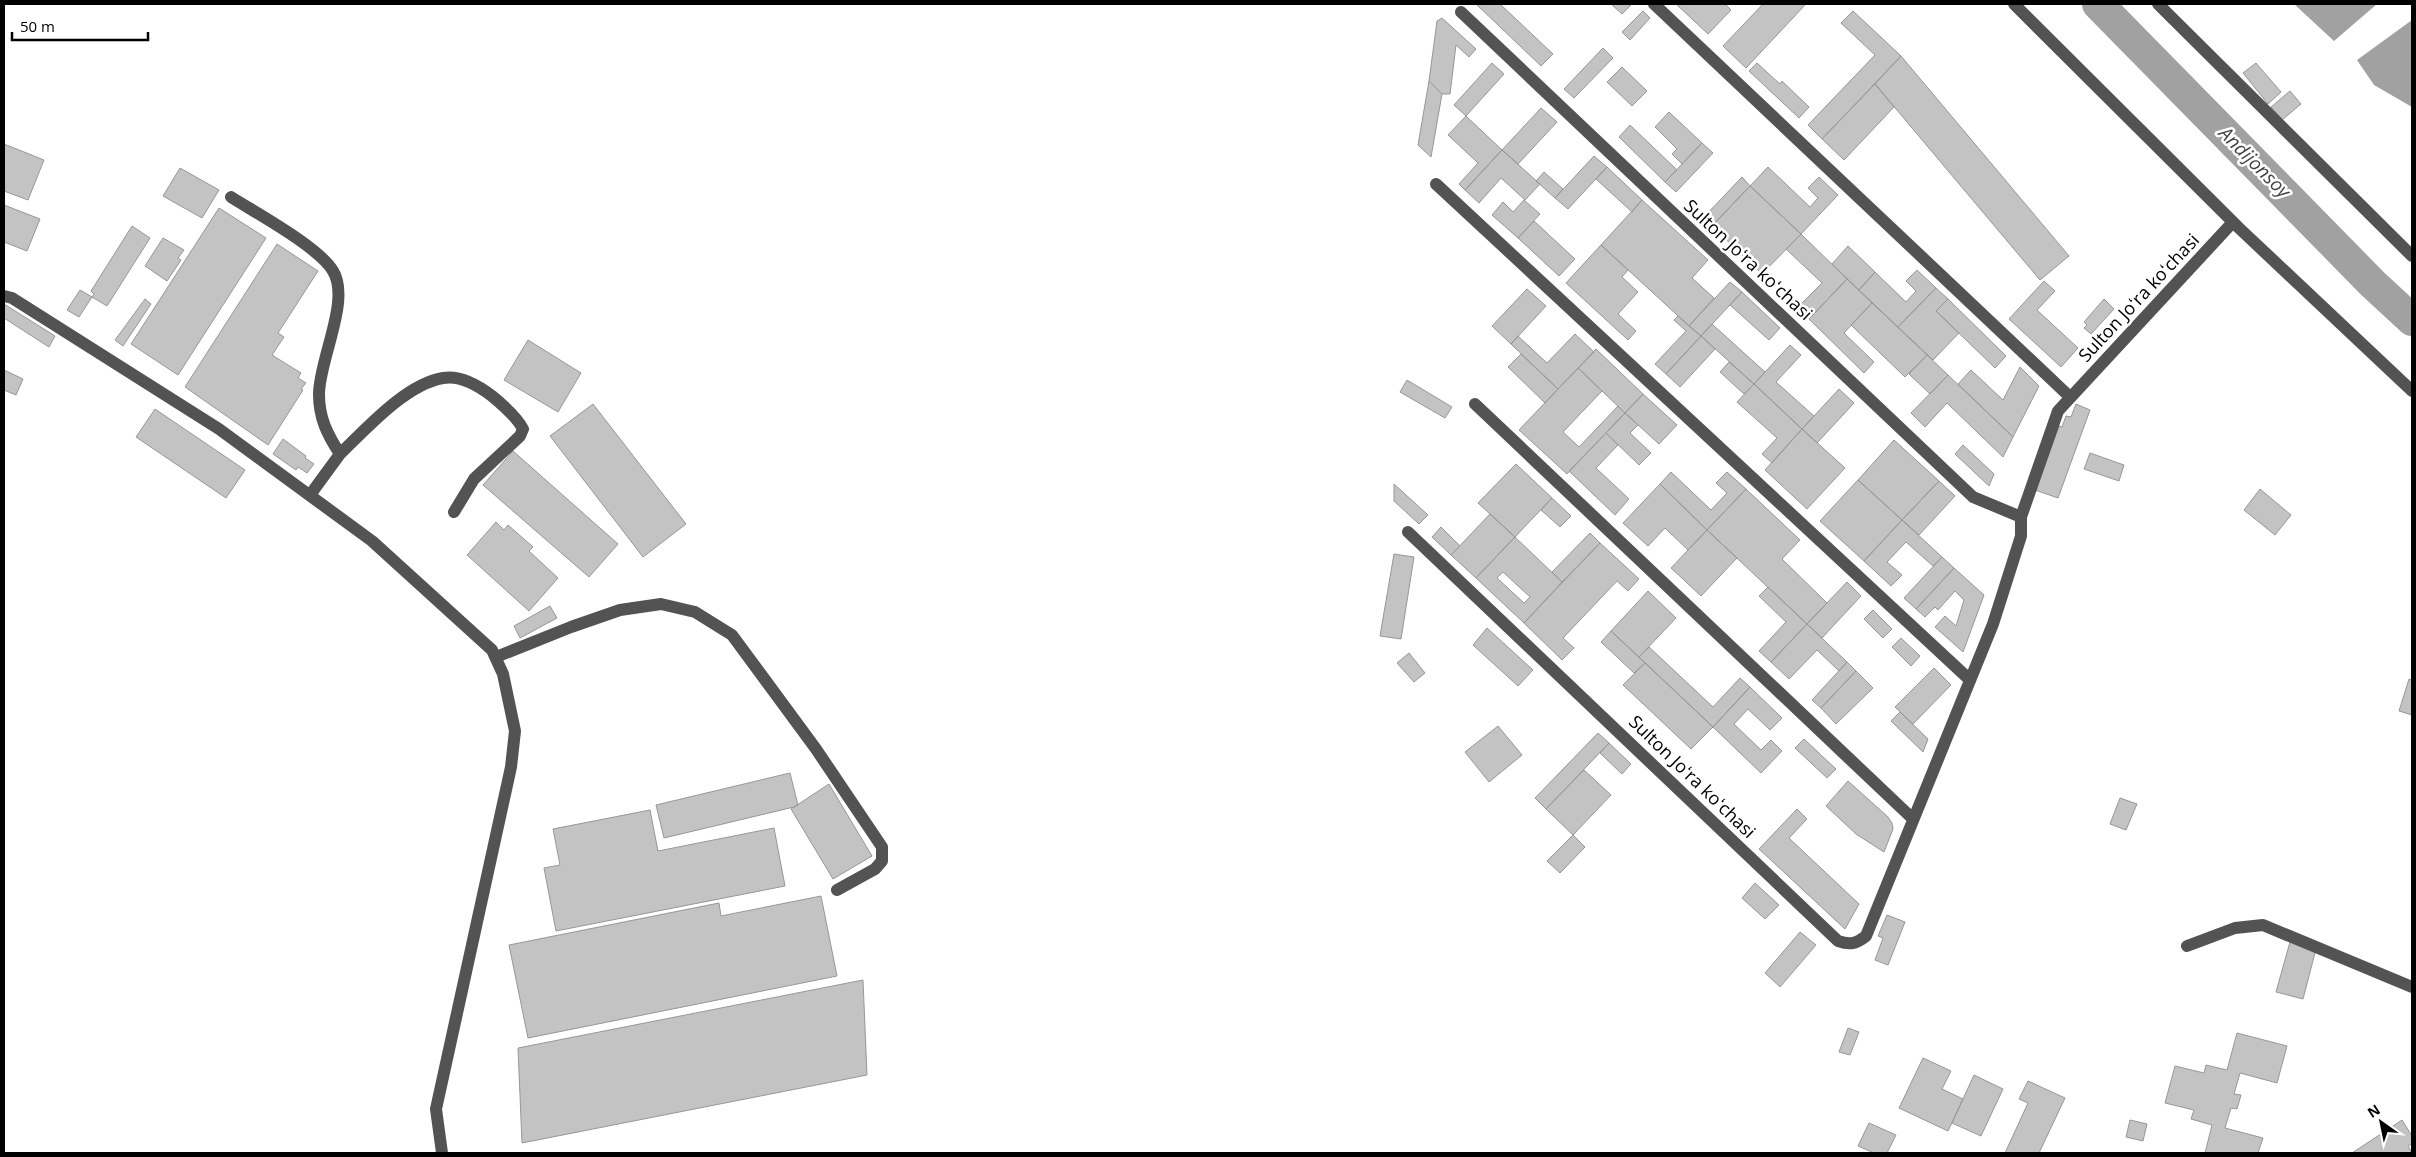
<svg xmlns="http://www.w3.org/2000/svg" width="2416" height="1157" viewBox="0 0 2416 1157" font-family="'Open Sans',sans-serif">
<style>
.water{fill:#a1a1a1}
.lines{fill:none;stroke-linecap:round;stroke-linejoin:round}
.river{stroke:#a1a1a1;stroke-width:32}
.building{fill:#c3c3c3;stroke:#979797;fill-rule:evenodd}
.minor{stroke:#535353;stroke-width:12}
.labels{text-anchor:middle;stroke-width:5;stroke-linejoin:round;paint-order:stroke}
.street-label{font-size:18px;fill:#000;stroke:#fff}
.water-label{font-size:19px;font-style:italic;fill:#424242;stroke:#fff}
</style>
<rect width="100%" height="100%" fill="#fff"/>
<path class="water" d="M 2294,4 L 2377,4 L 2334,41 Z
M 2412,20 L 2412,107 L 2374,85 L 2357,60 Z"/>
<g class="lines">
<path class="river" d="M 2098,4 L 2373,284 L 2412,320"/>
</g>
<path class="building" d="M 1476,4 L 1500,4 L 1553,54 L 1541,66 Z
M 1611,4 L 1632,4 L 1622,14 Z
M 1676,4 L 1725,4 L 1731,10 L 1708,34 Z
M 1763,4 L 1806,4 L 1746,68 L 1723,46 Z
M 1643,11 L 1650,18 L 1630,40 L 1622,32 Z
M 1853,11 L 1901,56 L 1822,139 L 1808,125 L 1875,55 L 1841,23 Z
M 1442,18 L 1476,49 L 1469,57 L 1456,45 L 1450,94 L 1442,94 L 1429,81 L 1437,21 Z
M 1603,48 L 1613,58 L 1574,98 L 1564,89 Z
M 1901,56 L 2069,256 L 2040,280 L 1875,84 Z
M 1492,63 L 1504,74 L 1466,116 L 1454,105 Z
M 1757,63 L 1780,84 L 1782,81 L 1809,107 L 1799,118 L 1749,71 Z
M 2256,63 L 2281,92 L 2268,104 L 2243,73 Z
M 1622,67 L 1647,91 L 1632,106 L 1607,82 Z
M 1429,81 L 1442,94 L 1431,157 L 1418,145 Z
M 1875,84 L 1894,107 L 1844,160 L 1822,139 Z
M 2290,91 L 2301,104 L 2282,120 L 2271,107 Z
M 1541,108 L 1557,122 L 1518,164 L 1502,150 Z
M 1669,112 L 1702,143 L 1682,164 L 1672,154 L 1677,149 L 1655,127 Z
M 1466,116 L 1502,150 L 1465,190 L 1459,184 L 1478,163 L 1448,135 Z
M 1630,125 L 1677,170 L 1665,182 L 1619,137 Z
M 1702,143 L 1713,153 L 1676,192 L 1665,182 Z
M 4,144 L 44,160 L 28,200 L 4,191 Z
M 1502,150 L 1540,184 L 1525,200 L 1501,178 L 1479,203 L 1465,190 Z
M 1594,156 L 1607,167 L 1568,209 L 1555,198 Z
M 1607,167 L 1642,200 L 1632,212 L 1596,179 Z
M 1768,167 L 1810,207 L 1818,198 L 1808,188 L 1819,177 L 1838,195 L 1801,234 L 1750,186 Z
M 180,168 L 219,190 L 202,218 L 163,196 Z
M 1544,172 L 1563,189 L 1555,198 L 1536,181 Z
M 1742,177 L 1750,186 L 1712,226 L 1703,218 Z
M 1750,186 L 1801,234 L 1762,274 L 1712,226 Z
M 1524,200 L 1540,214 L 1518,238 L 1492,215 L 1503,202 L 1513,212 Z
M 1642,200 L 1708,260 L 1692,278 L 1714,298 L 1689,326 L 1601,245 Z
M 4,205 L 40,219 L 27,251 L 4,242 Z
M 219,208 L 266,238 L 178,375 L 131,344 Z
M 1534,221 L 1575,259 L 1559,276 L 1518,238 Z
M 132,226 L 150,238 L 107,306 L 92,297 L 94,294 L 91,291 Z
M 1801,234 L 1847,279 L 1809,319 L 1797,308 L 1822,283 L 1786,249 Z
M 163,238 L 184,250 L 178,258 L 181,260 L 167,281 L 145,266 Z
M 277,244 L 318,271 L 278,333 L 284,337 L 272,355 L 301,373 L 298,378 L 306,383 L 301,389 L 303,390 L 268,445 L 185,387 Z
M 1601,245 L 1628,270 L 1622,277 L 1638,292 L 1618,314 L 1636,331 L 1628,340 L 1566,283 Z
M 1848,246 L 1875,272 L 1859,290 L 1832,264 Z
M 1917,270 L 1936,288 L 1898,327 L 1859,290 L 1875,272 L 1906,302 L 1916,291 L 1906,281 Z
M 1847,279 L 1872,303 L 1844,333 L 1874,362 L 1864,373 L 1809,319 Z
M 2044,281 L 2055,291 L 2037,310 L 2078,348 L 2061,367 L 2009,319 Z
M 1730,282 L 1742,292 L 1701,336 L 1689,326 Z
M 1936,288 L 1948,299 L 1936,311 L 1959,333 L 1933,360 L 1898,327 Z
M 1527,289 L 1546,306 L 1511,344 L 1492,326 Z
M 80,290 L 92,297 L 79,317 L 67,310 Z
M 1742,292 L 1780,328 L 1769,340 L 1730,305 Z
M 145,299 L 151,304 L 123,346 L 115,340 Z
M 1948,299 L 2006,356 L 1995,368 L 1936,311 Z
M 2104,299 L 2114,309 L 2091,334 L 2084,328 L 2087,325 L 2084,322 Z
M 1872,303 L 1927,355 L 1905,377 L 1851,325 Z
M 4,304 L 55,336 L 49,347 L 4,318 Z
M 1678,316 L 1701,336 L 1666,374 L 1655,364 L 1686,331 L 1674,320 Z
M 1712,324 L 1765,372 L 1754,384 L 1701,336 Z
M 1575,334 L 1594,352 L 1558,389 L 1511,344 L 1518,336 L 1547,363 Z
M 1701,336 L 1715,349 L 1680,387 L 1666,374 Z
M 528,340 L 581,373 L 558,412 L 504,380 Z
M 1790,345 L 1801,355 L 1776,382 L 1814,416 L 1802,429 L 1754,384 Z
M 1596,349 L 1643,394 L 1625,413 L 1578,368 Z
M 1521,354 L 1558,389 L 1545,403 L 1508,367 Z
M 1927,355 L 1948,375 L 1930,394 L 1909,374 Z
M 1729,362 L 1754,384 L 1744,394 L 1720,372 Z
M 2020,367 L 2039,386 L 2013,437 L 1958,384 L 1971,370 L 2003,400 Z
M 1578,368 L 1602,391 L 1563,432 L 1579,447 L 1618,406 L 1625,413 L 1567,474 L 1519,430 Z
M 4,370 L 23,379 L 16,395 L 4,390 Z
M 1948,375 L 2013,437 L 2003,457 L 1947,403 L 1925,427 L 1911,413 Z
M 1407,380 L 1452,407 L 1445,418 L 1400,392 Z
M 1754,384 L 1802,429 L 1772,463 L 1762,454 L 1777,438 L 1737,402 Z
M 1839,389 L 1854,403 L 1817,443 L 1802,429 Z
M 1643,394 L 1677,425 L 1659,444 L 1625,413 Z
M 593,404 L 686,524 L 643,557 L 550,436 Z
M 2076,404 L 2090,410 L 2058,498 L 2035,490 L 2059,426 L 2062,427 L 2066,416 L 2071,417 Z
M 155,409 L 245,470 L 226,498 L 136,437 Z
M 1625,413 L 1638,425 L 1630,433 L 1651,453 L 1639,465 L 1606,433 Z
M 1802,429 L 1845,468 L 1807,509 L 1765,470 Z
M 1606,433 L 1618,445 L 1596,468 L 1629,499 L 1615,515 L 1569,471 Z
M 283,439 L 306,456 L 305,458 L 314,464 L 307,473 L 298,467 L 296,470 L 273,454 Z
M 1894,440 L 1939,481 L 1902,520 L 1858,480 Z
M 1963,445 L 1994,474 L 1989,486 L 1955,454 Z
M 513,451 L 618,544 L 589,577 L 483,485 Z
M 2090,453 L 2124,465 L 2119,481 L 2084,469 Z
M 1516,464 L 1552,498 L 1515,537 L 1478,503 Z
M 1671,472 L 1711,510 L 1727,493 L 1716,483 L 1727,472 L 1746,489 L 1707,530 L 1660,484 Z
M 1858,480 L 1902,520 L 1864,561 L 1820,521 Z
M 1939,481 L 1955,496 L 1919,535 L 1902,520 Z
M 1394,484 L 1428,515 L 1419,524 L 1394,501 Z
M 1660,484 L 1707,530 L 1688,550 L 1665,528 L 1648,546 L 1623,523 Z
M 1746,489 L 1800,540 L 1782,559 L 1827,603 L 1807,624 L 1707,530 Z
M 2260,489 L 2291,515 L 2275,535 L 2244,510 Z
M 1552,498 L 1571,516 L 1560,527 L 1541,510 Z
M 1490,514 L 1515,537 L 1476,578 L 1451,555 Z
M 1902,520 L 1942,557 L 1933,566 L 1906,542 L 1887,562 L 1902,575 L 1891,586 L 1864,561 Z
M 496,522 L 504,530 L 508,525 L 533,547 L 529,551 L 558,578 L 529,611 L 467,555 Z
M 1441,527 L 1460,546 L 1451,555 L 1432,537 Z
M 1707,530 L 1737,558 L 1701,596 L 1671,568 Z
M 1590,533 L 1600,543 L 1562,582 L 1552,572 Z
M 1515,537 L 1562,582 L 1524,623 L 1476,578 ZM 1503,572 L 1530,597 L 1524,603 L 1497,578 Z
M 1600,543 L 1639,579 L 1628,591 L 1617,581 L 1563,638 L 1574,648 L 1562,660 L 1524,623 Z
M 1394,554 L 1414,557 L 1401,639 L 1380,636 Z
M 1942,557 L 1954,568 L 1916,609 L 1904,598 Z
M 1954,568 L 1984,595 L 1963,652 L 1935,627 L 1945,616 L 1956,626 L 1964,600 L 1955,591 L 1938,610 L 1935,607 L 1925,617 L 1916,609 Z
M 1847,582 L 1861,596 L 1822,638 L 1807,624 Z
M 1768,587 L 1807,624 L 1771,662 L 1759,651 L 1786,622 L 1759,596 Z
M 1648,591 L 1676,618 L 1639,657 L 1611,631 Z
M 550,606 L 557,618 L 520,638 L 514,626 Z
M 1873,610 L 1892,629 L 1883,638 L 1864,619 Z
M 1807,624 L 1847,662 L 1839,671 L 1817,650 L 1789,679 L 1771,662 Z
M 1487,628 L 1533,670 L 1518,686 L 1473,645 Z
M 1611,631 L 1645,663 L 1634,673 L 1601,642 Z
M 1901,638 L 1920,656 L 1911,666 L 1892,647 Z
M 1649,647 L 1713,707 L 1740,678 L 1750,687 L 1713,727 L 1639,657 Z
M 1409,653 L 1425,673 L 1414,682 L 1397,663 Z
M 1847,662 L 1856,671 L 1821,708 L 1812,700 Z
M 1645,663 L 1713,727 L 1691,749 L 1623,685 Z
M 1934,668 L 1951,685 L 1913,724 L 1895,707 Z
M 1856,671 L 1873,688 L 1836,724 L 1821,708 Z
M 2409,679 L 2412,680 L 2412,715 L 2399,711 Z
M 1750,687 L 1782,718 L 1770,730 L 1748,709 L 1734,724 L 1761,750 L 1771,740 L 1782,751 L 1761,773 L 1713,727 Z
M 1900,712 L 1928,739 L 1923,752 L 1891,721 Z
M 1498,726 L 1522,755 L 1489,782 L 1465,752 Z
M 1598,733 L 1609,743 L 1546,809 L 1535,798 Z
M 1804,739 L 1836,769 L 1827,778 L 1795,748 Z
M 1609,743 L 1631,764 L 1622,774 L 1600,753 Z
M 1584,770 L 1611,795 L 1573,835 L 1546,809 Z
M 790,773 L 798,805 L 794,807 L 664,838 L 656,805 Z
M 1848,781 L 1888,817 L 1892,823 L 1893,829 L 1884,852 L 1856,834 L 1826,806 Z
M 829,784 L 872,856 L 833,879 L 791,809 Z
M 2120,798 L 2137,804 L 2126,830 L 2110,824 Z
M 1797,809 L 1807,819 L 1789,838 L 1859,904 L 1845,929 L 1759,849 Z
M 650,810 L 658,851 L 774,828 L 785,886 L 556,931 L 544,868 L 560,865 L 553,829 Z
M 1573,835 L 1585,847 L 1560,873 L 1547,861 Z
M 1755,883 L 1779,905 L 1765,919 L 1742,898 Z
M 821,896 L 837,976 L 528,1038 L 509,945 L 719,903 L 721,916 Z
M 1887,915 L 1905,922 L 1888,965 L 1875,960 L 1883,938 L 1878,936 Z
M 1800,932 L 1816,945 L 1780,987 L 1765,973 Z
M 2290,942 L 2316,949 L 2303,999 L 2276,992 Z
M 863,980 L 867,1075 L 522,1143 L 518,1048 Z
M 1848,1028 L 1859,1032 L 1850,1055 L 1839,1052 Z
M 2237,1033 L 2287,1046 L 2277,1083 L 2240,1073 L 2234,1094 L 2241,1095 L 2237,1109 L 2231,1108 L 2225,1128 L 2263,1138 L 2258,1153 L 2205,1153 L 2212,1125 L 2191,1119 L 2194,1110 L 2165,1103 L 2175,1066 L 2204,1073 L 2206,1065 L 2227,1070 Z
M 1923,1058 L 1951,1071 L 1942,1089 L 1963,1099 L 1948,1131 L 1899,1108 Z
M 1974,1075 L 2003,1089 L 1981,1136 L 1952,1123 Z
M 2028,1081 L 2065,1098 L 2039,1153 L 2005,1153 L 2028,1103 L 2019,1099 Z
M 2130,1120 L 2147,1124 L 2143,1141 L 2126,1137 Z
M 2402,1120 L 2412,1136 L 2412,1144 L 2408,1146 L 2412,1153 L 2352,1153 Z
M 1869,1123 L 1896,1135 L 1887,1153 L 1874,1153 L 1858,1146 Z"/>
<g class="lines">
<path class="minor" d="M 1654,4 L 2070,397
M 2014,4 L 2239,228 L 2412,391
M 2158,4 L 2412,256
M 1461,12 L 1973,497 L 2021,517
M 1436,184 L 1970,680
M 231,197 C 256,213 319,247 333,271 C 351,300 319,360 319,394 C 319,418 327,434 340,454 L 310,495
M 4,296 L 12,298 L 219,429 L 372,541 L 492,650 L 503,674 L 515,731 L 511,767 L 436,1109 L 442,1153
M 1475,404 L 1913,819
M 340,454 C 366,429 406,384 443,378 C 460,375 479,386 492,396 C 503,405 516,416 523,429 L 520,436 L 474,479 L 454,512
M 1408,532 L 1838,941 C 1850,945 1856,944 1866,936 L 1993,624 L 2021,536 L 2021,517 L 2058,411 L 2233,222
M 496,657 L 571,627 L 620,610 L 661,604 L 695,612 L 732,635 L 816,749 L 882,847 L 882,861 L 875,869 L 837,890
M 2187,946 L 2235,928 L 2263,925 L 2412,987"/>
</g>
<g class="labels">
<g class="street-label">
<text transform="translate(1748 260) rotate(43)" y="6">Sulton Joʻra koʻchasi</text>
<text transform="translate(2139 298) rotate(-47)" y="6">Sulton Joʻra koʻchasi</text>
<text transform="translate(1692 777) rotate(44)" y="6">Sulton Joʻra koʻchasi</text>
</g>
<g class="water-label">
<text transform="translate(2255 162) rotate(45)" y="7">Andijonsoy</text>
</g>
</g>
<rect width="2416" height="1157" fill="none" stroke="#000000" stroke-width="10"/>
<g transform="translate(2381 1122) rotate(327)" stroke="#ffffff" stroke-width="4" paint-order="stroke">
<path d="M0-4L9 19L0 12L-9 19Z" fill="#000000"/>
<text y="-8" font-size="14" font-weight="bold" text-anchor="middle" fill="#000000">N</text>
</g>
<path d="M12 32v8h136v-8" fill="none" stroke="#000000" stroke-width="2.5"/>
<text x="20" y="32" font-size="15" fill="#000000" stroke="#ffffff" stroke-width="4" paint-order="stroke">50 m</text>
</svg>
